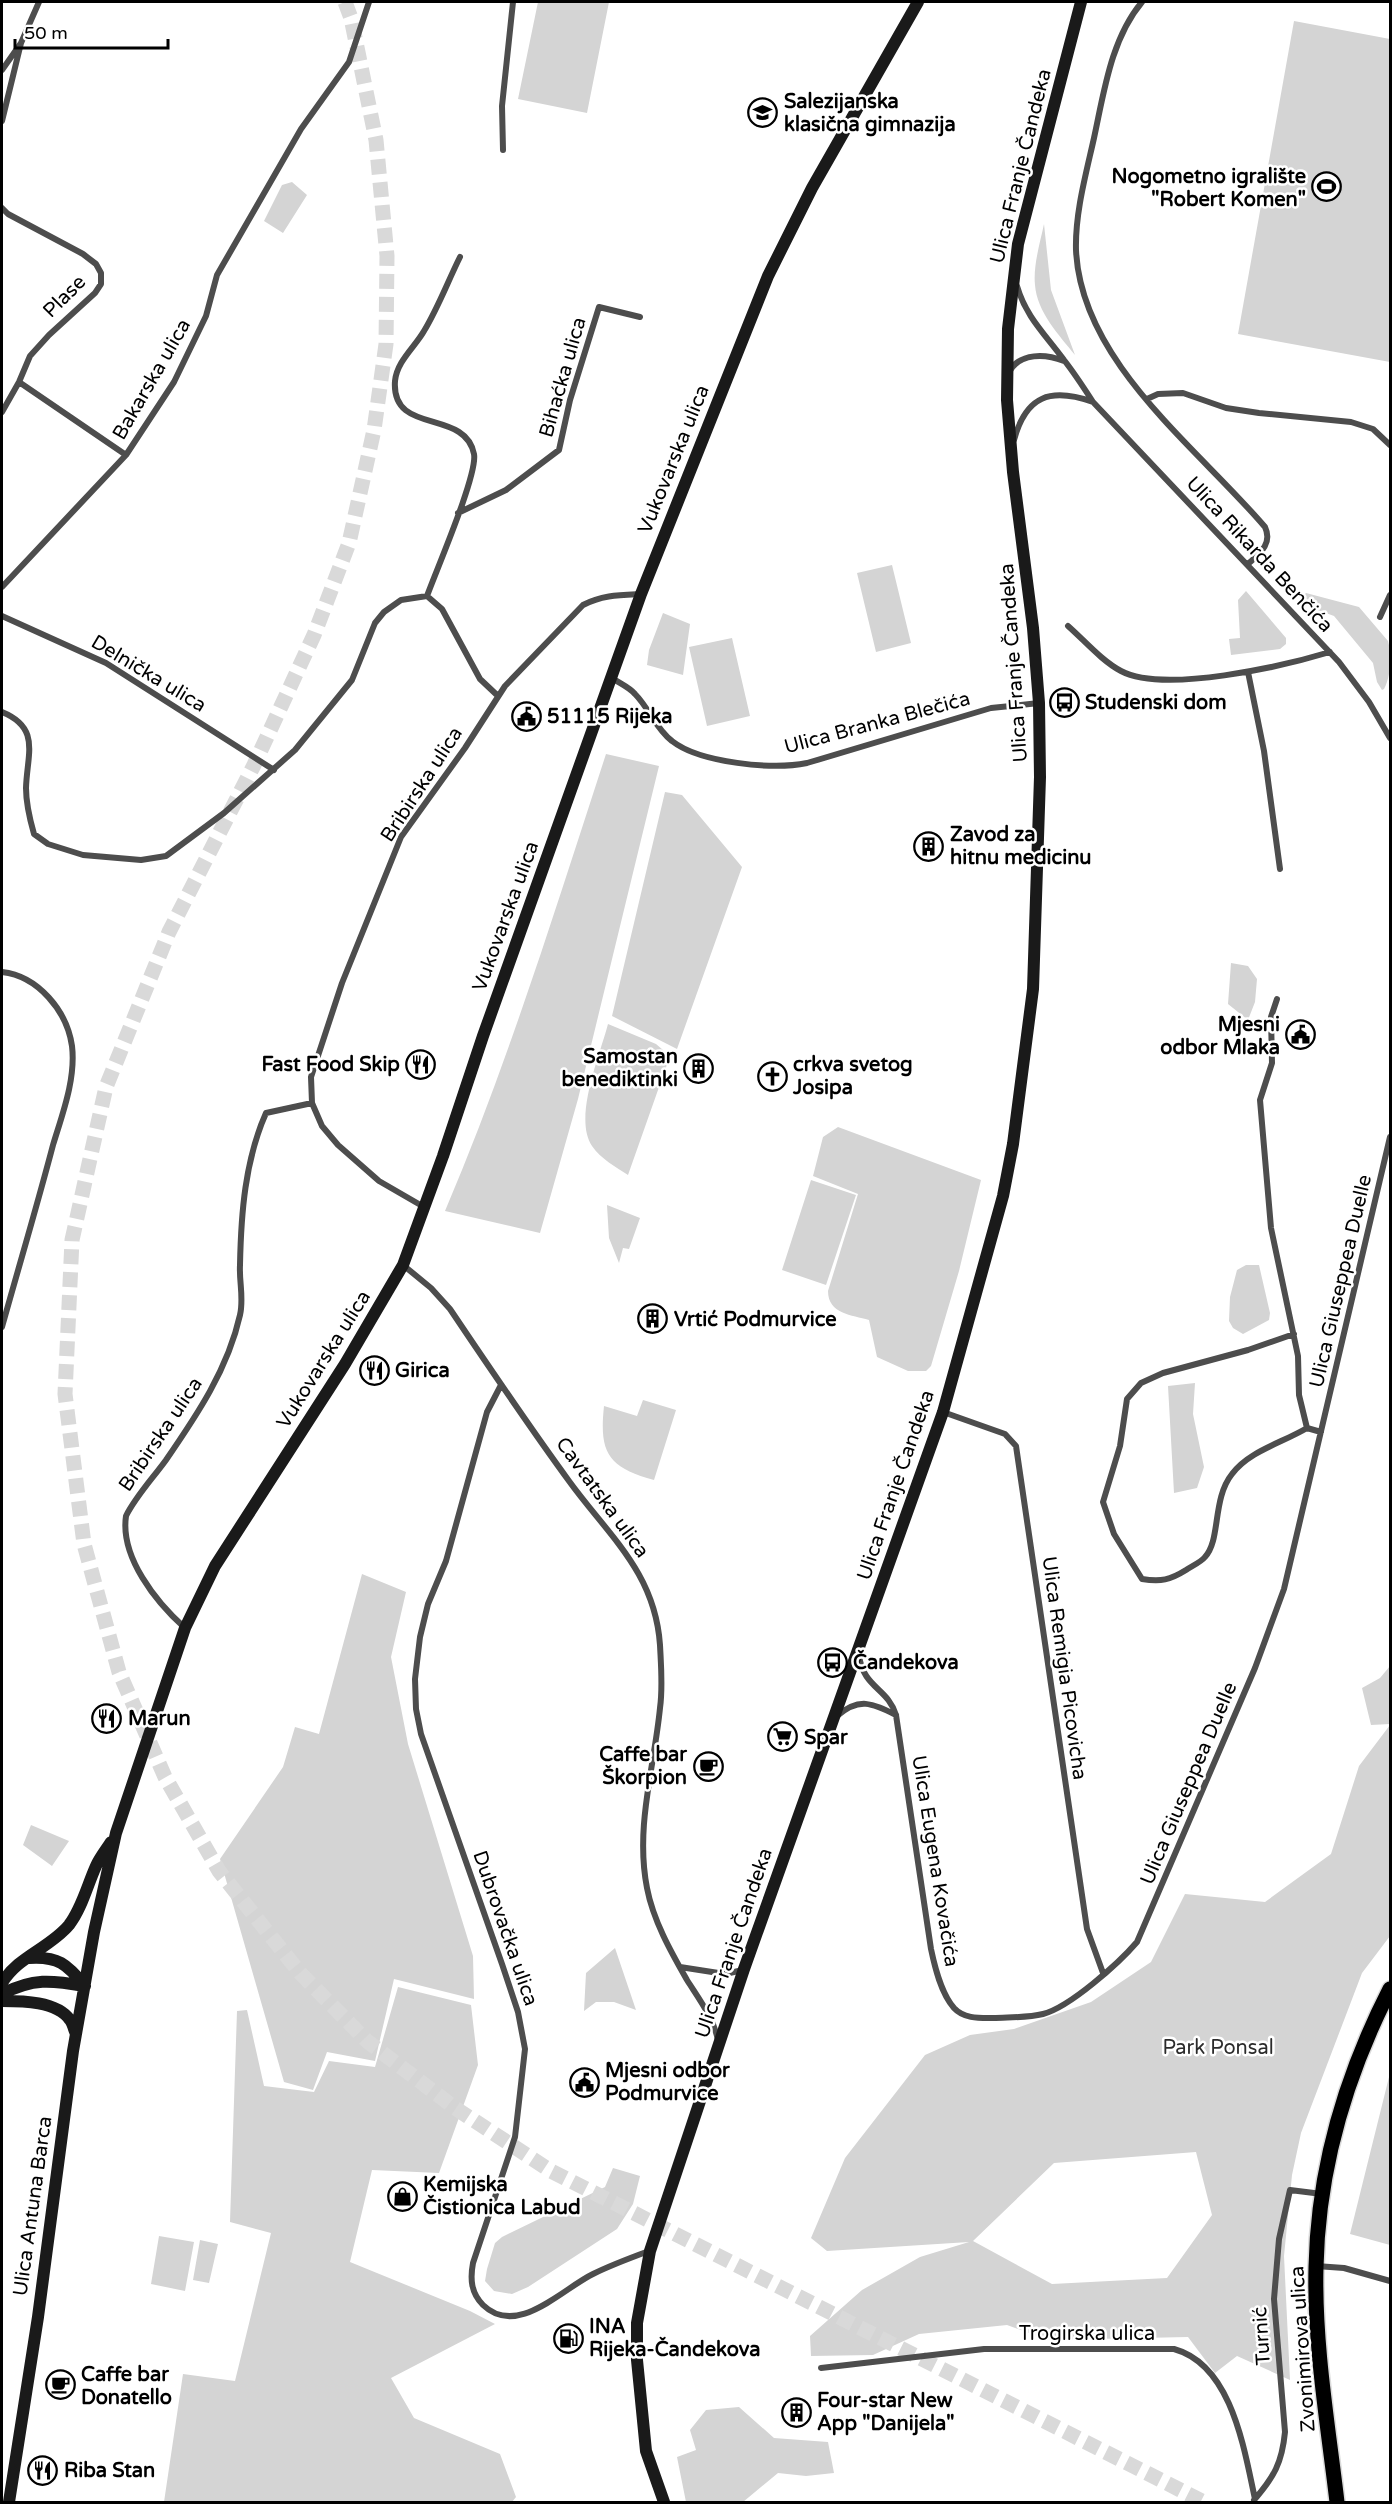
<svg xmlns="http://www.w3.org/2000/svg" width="1392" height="2504" viewBox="0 0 1392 2504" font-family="'Varela Round',sans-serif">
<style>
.green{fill:#d4d4d4;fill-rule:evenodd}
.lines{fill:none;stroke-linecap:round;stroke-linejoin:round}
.primary-tunnel{stroke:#d9d9d9;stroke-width:15;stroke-dasharray:15 8;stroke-linecap:butt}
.primary-casing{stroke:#dbdbdb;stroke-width:18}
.street{stroke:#4d4d4d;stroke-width:6}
.secondary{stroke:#1a1a1a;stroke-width:12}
.primary{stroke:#000;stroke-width:15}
.labels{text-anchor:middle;stroke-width:5;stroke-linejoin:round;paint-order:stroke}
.poi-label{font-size:20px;font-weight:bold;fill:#000;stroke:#fff;text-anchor:start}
.street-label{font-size:20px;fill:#000;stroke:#fff}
.park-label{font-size:20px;fill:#2b2b2b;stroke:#fff}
</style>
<rect width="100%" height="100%" fill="#fff"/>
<path class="green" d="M 538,2 L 609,2 L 587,113 L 518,99 Z
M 1294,21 L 1390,39 L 1390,362 L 1238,334 Z
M 292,182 L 307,195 L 283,233 L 264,221 L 282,185 Z
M 1044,224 L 1051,290 L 1075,355 C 1059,335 1037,312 1035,285 C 1033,266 1040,243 1044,224 Z
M 892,565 L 911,643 L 876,652 L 857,573 Z
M 1246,591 L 1286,638 L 1286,644 L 1280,649 L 1231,655 L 1229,639 L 1240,638 L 1238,600 Z
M 1306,593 L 1359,607 L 1388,641 C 1392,655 1391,676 1384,689 L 1382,690 L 1377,682 L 1373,663 L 1334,616 L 1315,609 L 1303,596 Z
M 663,613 L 690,624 L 683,675 L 647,665 L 649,650 Z
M 732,638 L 750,716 L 707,726 L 689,647 Z
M 606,754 L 659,766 L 578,1099 L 540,1233 L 445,1211 C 508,1063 556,907 606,754 Z
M 665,792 L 682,795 L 742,867 L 677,1049 L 612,1016 Z
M 1231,963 L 1248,966 L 1257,979 L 1255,1002 L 1248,1020 L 1228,1004 Z
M 608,1024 L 656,1044 L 670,1056 L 628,1175 C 616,1167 601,1159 592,1146 C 573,1118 600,1055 608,1024 Z
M 838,1127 L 981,1180 L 959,1271 L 931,1366 L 926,1371 L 908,1371 L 877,1357 L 869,1320 C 852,1315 828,1314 828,1291 L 858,1194 L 813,1176 L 823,1137 Z
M 811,1180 L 856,1195 L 826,1285 L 782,1270 Z
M 607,1205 L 640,1218 L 629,1249 L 623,1248 L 619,1263 L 609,1238 Z
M 1246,1265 L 1259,1265 L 1270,1313 L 1269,1320 L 1243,1334 L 1233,1328 L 1229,1321 L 1230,1297 L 1237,1270 Z
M 1195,1383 L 1193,1414 L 1204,1467 L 1197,1488 L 1174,1493 L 1168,1386 Z
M 643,1400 L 676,1410 L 654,1480 C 608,1467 599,1453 604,1406 L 637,1416 Z
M 362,1574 L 406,1592 L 391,1657 L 408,1744 L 473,1956 L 474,1999 L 394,1979 L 375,2061 L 327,2052 L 313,2090 L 284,2082 L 220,1859 L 283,1767 L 295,1727 L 319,1734 Z
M 1390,1666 L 1390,1724 L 1371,1725 L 1362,1688 L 1380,1678 Z
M 1390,1725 L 1390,1936 L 1362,1973 L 1301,2133 L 1292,2175 L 1284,2256 L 1290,2380 L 1237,2356 L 1215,2373 L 1188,2337 L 1048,2340 L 1007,2325 L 919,2334 L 873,2355 L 811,2356 L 810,2336 L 862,2290 L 920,2257 L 969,2242 L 827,2251 L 811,2238 L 845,2158 L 925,2055 L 970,2035 L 1014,2029 L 1091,2002 L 1151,1962 L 1185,1894 L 1265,1902 L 1331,1854 L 1359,1766 ZM 1196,2152 L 1212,2215 L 1167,2278 L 1052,2284 L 973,2241 L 1054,2163 Z
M 31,1825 L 69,1841 L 52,1866 L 23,1845 Z
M 615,1948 L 636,2010 L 614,2002 L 596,2002 L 584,2011 L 586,1973 Z
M 398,1987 L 471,2005 L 478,2065 L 439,2173 L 372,2170 L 350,2262 L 470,2311 L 495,2324 L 391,2378 L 414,2418 L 500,2454 L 516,2497 L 512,2502 L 164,2502 L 183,2374 L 235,2381 L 271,2233 L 230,2222 L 237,2011 L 247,2010 L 264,2086 L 314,2092 L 329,2061 L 375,2067 Z
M 1390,2073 L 1390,2245 L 1350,2234 Z
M 613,2168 L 640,2176 L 633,2204 L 617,2229 L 528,2287 L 512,2294 L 494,2291 L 485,2281 L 487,2269 L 495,2243 L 502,2237 L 605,2187 Z
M 159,2236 L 194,2242 L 185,2291 L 151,2284 Z
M 200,2240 L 218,2244 L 209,2283 L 193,2280 Z
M 739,2407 L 774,2438 L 828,2442 L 834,2473 L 806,2476 L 778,2473 L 743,2502 L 686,2502 L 677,2457 L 696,2450 L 690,2430 L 706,2410 Z"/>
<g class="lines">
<path class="primary-tunnel" d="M 345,2 L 351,18 L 376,140 L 387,256 L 386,344 L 374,430 L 349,543 L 314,635 L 254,765 L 169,932 L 106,1087 L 72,1240 L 65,1394 L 84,1544 L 119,1672 L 165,1777 L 219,1871 L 300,1973 L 367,2041 L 455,2108 L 551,2171 L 1204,2502"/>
<defs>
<path id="primary" d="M 1337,2502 C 1328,2425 1314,2345 1316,2267 C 1318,2169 1346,2075 1390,1989"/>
</defs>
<use href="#primary" class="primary-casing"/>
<path class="street" d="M 1142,2 C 1111,39 1104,92 1094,138 C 1086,174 1075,213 1076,250 C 1081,362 1197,447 1265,527 C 1273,544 1259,554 1248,564
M 2,70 L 21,43 L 39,2
M 2,121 L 21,43
M 503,150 L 502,106 L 513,2
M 2,208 L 8,214 L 83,254 L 96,264 L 101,273 L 101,284 L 95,293 L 49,335 L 30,356 L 19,382 L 2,412
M 460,257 C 448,281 438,308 424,331 C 415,347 397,361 395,381 C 391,436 465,408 474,454 C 478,474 436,571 427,596 L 442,609 L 480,679 L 498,696
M 1017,286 C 1026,317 1045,334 1064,360 C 1075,374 1084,388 1093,402 L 1339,662 L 1369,702 L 1390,738
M 1009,372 C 1020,352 1046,354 1064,361
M 19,382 L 126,455
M 1147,399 L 1158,394 L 1183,393 L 1226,408 L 1259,413 L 1351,422 L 1373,429 L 1390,445
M 1014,440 C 1026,396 1050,387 1093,402
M 458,513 L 506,490 L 559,450 L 570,400 L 599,307 L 640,317
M 2,587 L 126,455 L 174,382 L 206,316 L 217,275 L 301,129 L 349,62 L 369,2
M 2,616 L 106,663 L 274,770
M 1380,617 L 1390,595
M 1068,626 C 1085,641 1102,661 1121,671 C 1164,694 1284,666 1330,652
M 1248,672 L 1264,751 L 1280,869
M 612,678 C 619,683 629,687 635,694 C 649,708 656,729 672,741 C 700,763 773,770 807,763 L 991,708 L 1039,703
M 2,712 C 41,728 27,754 26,788 C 26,803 30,820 34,834 L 48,844 L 83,855 L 141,860 L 166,856 L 224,813 L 295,750 L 352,680 L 375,623 L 384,612 L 401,600 L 427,596
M 2,972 C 38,976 67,1011 72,1046 C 76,1079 62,1115 53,1145 C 37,1206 19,1266 2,1327
M 1277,999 L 1271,1017 L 1272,1063 L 1260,1100 L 1271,1228 L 1298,1356 L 1299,1395 L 1307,1428 L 1321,1432
M 424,1207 L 379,1181 L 338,1145 L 322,1126 L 312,1103 L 311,1077 L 342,983 L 401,837 L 465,748 L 505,686 L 583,605 C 602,595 619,595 641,594
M 403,1265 L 431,1288 L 450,1309 C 489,1367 528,1425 569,1481 C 608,1535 655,1572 660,1645 C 661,1666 663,1687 660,1708 C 654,1769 635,1827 647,1888 C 653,1920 671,1952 687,1980 C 699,1999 713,2017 718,2040
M 1294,1334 L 1248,1350 L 1163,1373 L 1141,1383 L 1127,1399 L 1120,1446 L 1103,1502 L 1114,1534 L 1142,1579 C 1161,1582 1170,1580 1186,1570 C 1192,1566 1201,1562 1205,1557 C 1221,1540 1212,1499 1232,1474 C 1249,1451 1282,1443 1307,1428
M 501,1385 L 487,1412 L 446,1561 L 428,1604 L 420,1637 L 415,1679 L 416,1709 L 421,1734 L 502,1964 L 518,2012 L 525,2049 L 515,2137 L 473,2263 C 470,2279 471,2293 483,2305 C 517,2338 562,2289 593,2274 C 611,2265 630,2258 649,2251
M 943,1412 L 1005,1434 L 1016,1446 L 1087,1929 L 1103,1973
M 185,1628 C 156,1602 120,1557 126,1516 C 136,1496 153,1478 166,1460 C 197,1415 228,1369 240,1315 C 244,1298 239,1282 240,1265 C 241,1214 245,1160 266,1113 L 312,1103
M 859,1655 C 863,1688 888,1688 896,1715 L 931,1949 C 935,1968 941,1993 954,2008 C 964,2019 980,2018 993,2018 C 1009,2017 1027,2018 1043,2014 C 1070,2007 1119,1963 1137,1942 L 1255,1668 L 1284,1589 L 1390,1137
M 837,1716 C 859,1697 872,1703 896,1715
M 680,1967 L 725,1974 L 743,1970
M 1316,2266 L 1344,2268 L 1390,2281
M 821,2368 L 984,2349 L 1174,2349 C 1232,2365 1244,2449 1255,2499
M 1254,2500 C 1274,2477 1282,2463 1285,2432 L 1274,2299 L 1279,2239 L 1290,2190 L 1322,2194"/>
<path class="secondary" d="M 29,1958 C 58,1956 67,1964 85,1986
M 2,1983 C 17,1957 50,1948 69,1925 C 82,1908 87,1886 96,1866 C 100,1857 106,1850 111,1842
M 2,1994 C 33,1978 51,1980 85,1986
M 2,2001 C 22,2001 57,2001 70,2020 C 73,2024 74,2030 76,2034
M 9,2502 L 38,2317 L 73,2051 L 94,1932 L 116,1833 L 185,1628 L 215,1566 L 345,1364 L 403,1265 L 443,1156 L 483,1036 L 641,594 L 768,276 L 812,188 L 918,2
M 664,2502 L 646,2451 L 637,2360 L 637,2323 L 650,2251 L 744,1969 L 943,1412 L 1003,1196 L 1013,1144 L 1033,989 L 1040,777 L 1039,703 L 1033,628 L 1013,472 L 1007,400 L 1008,329 L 1018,244 L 1081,2"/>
<use href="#primary" class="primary"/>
</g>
<defs>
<symbol id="school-ring" viewBox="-11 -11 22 22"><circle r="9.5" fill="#fff" stroke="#000" stroke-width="1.5"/><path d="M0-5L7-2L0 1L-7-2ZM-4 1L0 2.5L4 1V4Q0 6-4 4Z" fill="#000"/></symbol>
<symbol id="stadium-ring" viewBox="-11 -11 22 22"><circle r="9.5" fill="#fff" stroke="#000" stroke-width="1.5"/><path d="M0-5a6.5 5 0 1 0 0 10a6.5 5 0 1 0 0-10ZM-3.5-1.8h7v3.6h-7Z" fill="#000"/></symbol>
<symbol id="bus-ring" viewBox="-11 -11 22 22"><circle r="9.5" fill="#fff" stroke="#000" stroke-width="1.5"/><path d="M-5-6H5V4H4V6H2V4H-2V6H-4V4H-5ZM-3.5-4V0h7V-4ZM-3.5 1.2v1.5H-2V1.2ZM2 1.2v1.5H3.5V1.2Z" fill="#000"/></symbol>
<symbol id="civic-ring" viewBox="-11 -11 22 22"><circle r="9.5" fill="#fff" stroke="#000" stroke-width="1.5"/><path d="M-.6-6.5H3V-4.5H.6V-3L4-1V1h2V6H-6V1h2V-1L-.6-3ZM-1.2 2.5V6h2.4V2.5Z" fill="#000"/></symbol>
<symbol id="building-ring" viewBox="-11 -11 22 22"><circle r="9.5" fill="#fff" stroke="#000" stroke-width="1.5"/><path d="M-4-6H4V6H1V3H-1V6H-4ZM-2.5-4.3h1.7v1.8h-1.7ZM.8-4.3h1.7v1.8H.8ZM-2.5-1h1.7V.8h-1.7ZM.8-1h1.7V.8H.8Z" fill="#000"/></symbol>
<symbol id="restaurant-ring" viewBox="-11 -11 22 22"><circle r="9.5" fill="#fff" stroke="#000" stroke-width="1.5"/><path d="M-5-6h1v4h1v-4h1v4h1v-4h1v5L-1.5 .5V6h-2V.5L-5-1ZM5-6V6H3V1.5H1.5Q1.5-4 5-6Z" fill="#000"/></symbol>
<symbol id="church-ring" viewBox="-11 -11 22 22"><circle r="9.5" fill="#fff" stroke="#000" stroke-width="1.5"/><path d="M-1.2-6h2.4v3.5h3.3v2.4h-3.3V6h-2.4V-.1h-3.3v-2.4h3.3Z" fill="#000"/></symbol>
<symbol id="supermarket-ring" viewBox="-11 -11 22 22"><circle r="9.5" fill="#fff" stroke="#000" stroke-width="1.5"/><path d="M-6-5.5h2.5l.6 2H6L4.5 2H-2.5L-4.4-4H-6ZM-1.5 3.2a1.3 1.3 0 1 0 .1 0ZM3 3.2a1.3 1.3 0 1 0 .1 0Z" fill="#000"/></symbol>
<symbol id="cafe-ring" viewBox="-11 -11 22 22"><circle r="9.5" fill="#fff" stroke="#000" stroke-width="1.5"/><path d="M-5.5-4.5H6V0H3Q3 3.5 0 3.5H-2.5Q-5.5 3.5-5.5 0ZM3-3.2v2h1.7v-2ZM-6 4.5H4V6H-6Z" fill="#000"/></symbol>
<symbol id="shop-ring" viewBox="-11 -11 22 22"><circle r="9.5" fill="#fff" stroke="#000" stroke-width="1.5"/><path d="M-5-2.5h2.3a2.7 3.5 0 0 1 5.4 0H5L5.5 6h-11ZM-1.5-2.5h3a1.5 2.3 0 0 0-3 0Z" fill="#000"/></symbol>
<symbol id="fuel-ring" viewBox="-11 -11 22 22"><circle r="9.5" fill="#fff" stroke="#000" stroke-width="1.5"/><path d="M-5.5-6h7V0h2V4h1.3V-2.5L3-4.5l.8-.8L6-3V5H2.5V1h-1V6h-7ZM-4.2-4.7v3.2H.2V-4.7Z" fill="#000"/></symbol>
</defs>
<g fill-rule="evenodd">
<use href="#school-ring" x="746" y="96" width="33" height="33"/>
<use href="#stadium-ring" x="1310" y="170" width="33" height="33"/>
<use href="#bus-ring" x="1048" y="686" width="33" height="33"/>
<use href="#civic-ring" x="510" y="700" width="33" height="33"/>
<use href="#building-ring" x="912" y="830" width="33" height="33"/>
<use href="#civic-ring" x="1284" y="1018" width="33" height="33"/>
<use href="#restaurant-ring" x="404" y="1048" width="33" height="33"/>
<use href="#building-ring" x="682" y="1052" width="33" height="33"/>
<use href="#church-ring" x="756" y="1060" width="33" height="33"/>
<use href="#building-ring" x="636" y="1302" width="33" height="33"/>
<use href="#restaurant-ring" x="358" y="1354" width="33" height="33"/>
<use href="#bus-ring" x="816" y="1646" width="33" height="33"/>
<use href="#restaurant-ring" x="90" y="1702" width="33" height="33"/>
<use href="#supermarket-ring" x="766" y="1720" width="33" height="33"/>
<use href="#cafe-ring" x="692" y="1750" width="33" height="33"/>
<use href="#civic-ring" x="568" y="2066" width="33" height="33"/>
<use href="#shop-ring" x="386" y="2180" width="33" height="33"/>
<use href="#fuel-ring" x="552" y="2322" width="33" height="33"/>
<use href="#cafe-ring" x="44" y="2368" width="33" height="33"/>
<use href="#building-ring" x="780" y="2396" width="33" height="33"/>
<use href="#restaurant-ring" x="26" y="2454" width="33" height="33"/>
</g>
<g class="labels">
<g class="poi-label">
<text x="784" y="108">Salezijanska<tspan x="784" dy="23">klasična gimnazija</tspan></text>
<text x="1306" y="183" text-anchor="end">Nogometno igralište<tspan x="1306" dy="23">"Robert Komen"</tspan></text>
<text x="1085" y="709">Studenski dom</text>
<text x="547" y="723">51115 Rijeka</text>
<text x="950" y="841">Zavod za<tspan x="950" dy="23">hitnu medicinu</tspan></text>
<text x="1280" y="1031" text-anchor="end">Mjesni<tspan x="1280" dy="23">odbor Mlaka</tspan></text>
<text x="678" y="1063" text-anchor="end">Samostan<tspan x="678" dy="23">benediktinki</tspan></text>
<text x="400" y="1071" text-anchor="end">Fast Food Skip</text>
<text x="793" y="1071">crkva svetog<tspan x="793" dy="23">Josipa</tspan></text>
<text x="674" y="1326">Vrtić Podmurvice</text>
<text x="395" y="1377">Girica</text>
<text x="853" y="1669">Čandekova</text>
<text x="128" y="1725">Marun</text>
<text x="804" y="1744">Spar</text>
<text x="687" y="1761" text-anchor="end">Caffe bar<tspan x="687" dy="23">Škorpion</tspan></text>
<text x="605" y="2077">Mjesni odbor<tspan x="605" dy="23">Podmurvice</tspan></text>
<text x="423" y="2191">Kemijska<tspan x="423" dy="23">Čistionica Labud</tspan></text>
<text x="589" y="2333">INA<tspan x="589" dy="23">Rijeka-Čandekova</tspan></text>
<text x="81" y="2381">Caffe bar<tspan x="81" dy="23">Donatello</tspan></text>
<text x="817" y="2407">Four-star New<tspan x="817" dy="23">App "Danijela"</tspan></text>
<text x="64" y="2477">Riba Stan</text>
</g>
<g class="street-label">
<text transform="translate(1020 166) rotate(-76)" y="7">Ulica Franje Čandeka</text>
<text transform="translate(64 296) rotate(-45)" y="7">Plase</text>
<text transform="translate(562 377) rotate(-74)" y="7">Bihaćka ulica</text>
<text transform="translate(151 379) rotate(-60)" y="7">Bakarska ulica</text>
<text transform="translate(673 459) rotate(-68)" y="7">Vukovarska ulica</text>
<text transform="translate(1260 554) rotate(47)" y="7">Ulica Rikarda Benčića</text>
<text transform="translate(1013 663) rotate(-94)" y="7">Ulica Franje Čandeka</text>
<text transform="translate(149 673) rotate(31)" y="7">Delnička ulica</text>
<text transform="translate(877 722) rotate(-15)" y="7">Ulica Branka Blečića</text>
<text transform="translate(421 784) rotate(-57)" y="7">Bribirska ulica</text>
<text transform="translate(505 916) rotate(-70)" y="7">Vukovarska ulica</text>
<text transform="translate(1340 1281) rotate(-77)" y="7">Ulica Giuseppea Duelle</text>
<text transform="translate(323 1359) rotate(-58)" y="7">Vukovarska ulica</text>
<text transform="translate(160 1434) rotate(-56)" y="7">Bribirska ulica</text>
<text transform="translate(895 1485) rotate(-71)" y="7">Ulica Franje Čandeka</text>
<text transform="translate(603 1497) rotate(54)" y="7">Cavtatska ulica</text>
<text transform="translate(1065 1668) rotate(82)" y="7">Ulica Remigia Picovicha</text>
<text transform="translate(1188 1783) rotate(-67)" y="7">Ulica Giuseppea Duelle</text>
<text transform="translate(936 1861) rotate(81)" y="7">Ulica Eugena Kovačića</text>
<text transform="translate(506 1928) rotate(71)" y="7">Dubrovačka ulica</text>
<text transform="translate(733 1943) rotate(-71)" y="7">Ulica Franje Čandeka</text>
<text transform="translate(32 2206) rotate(-82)" y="7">Ulica Antuna Barca</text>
<text x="1087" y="2340">Trogirska ulica</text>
<text transform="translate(1261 2336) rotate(-94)" y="7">Turnić</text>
<text transform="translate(1302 2349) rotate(-94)" y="7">Zvonimirova ulica</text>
</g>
<g class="park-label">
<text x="1218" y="2054">Park Ponsal</text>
</g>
</g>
<rect width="1392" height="2504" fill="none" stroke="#000000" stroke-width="6"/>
<path d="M15 39v9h153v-9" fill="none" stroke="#000000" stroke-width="3"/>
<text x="24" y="39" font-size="18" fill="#000000" stroke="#ffffff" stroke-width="4.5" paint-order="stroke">50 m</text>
</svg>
